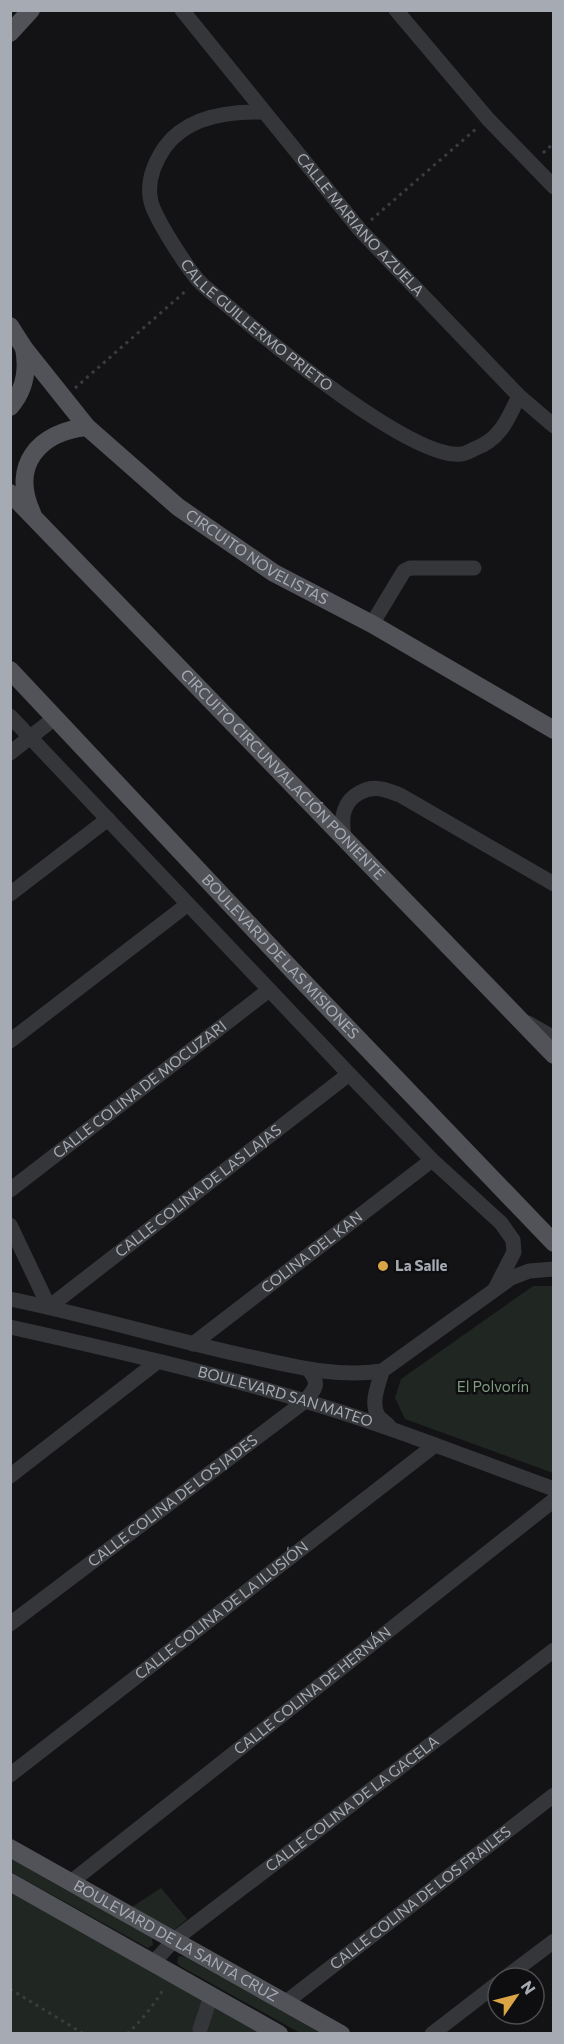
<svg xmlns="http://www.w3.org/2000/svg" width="564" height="2044" viewBox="0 0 564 2044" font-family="Commissioner,sans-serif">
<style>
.green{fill:#202621}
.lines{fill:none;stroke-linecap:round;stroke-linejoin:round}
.path{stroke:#3b3c40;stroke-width:3;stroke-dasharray:3 4.5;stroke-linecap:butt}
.minor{stroke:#353639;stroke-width:15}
.major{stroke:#515358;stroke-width:18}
.poi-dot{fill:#dba545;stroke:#0e0e10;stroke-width:2}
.labels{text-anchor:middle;stroke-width:5;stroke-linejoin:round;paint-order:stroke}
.street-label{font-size:15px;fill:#a6abb3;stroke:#0e0e10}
.poi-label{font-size:15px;font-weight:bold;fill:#a6abb3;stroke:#0e0e10;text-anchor:start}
.park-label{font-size:15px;fill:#809c81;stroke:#0e0e10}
</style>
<rect width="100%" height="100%" fill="#131315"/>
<path class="green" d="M 533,1286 L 553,1286 L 553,1473 L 405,1419 L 395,1398 L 401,1379 Z
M 11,1858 L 144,1933 L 152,1938 L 153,1945 L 148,1948 L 11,1872 Z
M 161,1888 L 187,1919 L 174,1930 L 132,1907 Z
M 10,1890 L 271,2033 L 11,2033 Z
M 181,1956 L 187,1958 L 321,2033 L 300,2033 L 180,1966 L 177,1963 L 178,1957 Z"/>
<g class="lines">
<path class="path" d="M 543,153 L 554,143
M 371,220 L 477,128
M 75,388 L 188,289
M 10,1989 L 84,2034
M 127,2034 C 142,2020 154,2005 164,1988"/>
<g class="minor">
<path id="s1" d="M 182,10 L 360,230 L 519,396 L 554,426"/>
<path d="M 396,10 L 488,119 L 554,187"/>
<path id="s2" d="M 264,112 C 230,111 187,116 165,147 C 154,163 146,181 151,202 C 156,220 186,266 198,280 C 207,290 219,298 229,307 C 268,341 413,460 461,454 C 465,454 470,451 474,449 C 500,440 508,419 519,396"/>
<path d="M 372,624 L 404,571 L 410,568 L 474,568"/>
<path d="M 10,716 L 349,1074 L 432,1160 L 501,1223 L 513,1240 L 514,1252 L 495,1289"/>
<path d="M 10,753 L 56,717"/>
<path d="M 344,838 C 343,829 341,818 345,809 C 350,795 367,786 381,789 C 387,790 394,793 400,795 L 554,884"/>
<path d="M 10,894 L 108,819"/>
<path d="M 528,1023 L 554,1038"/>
<path d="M 10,1041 L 188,904"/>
<path id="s3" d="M 10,1190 L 269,990"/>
<path id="s4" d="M 10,1225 L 49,1307 L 349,1074"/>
<path d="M 10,1299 C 88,1315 165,1338 242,1355 C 290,1365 333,1378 382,1371"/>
<path id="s5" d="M 10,1327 C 109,1349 209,1372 305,1401 C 390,1426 471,1459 554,1489"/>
<path id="s6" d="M 193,1344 L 432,1160"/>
<path d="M 389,1426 C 386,1423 380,1419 378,1416 C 370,1402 379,1384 382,1371 L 511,1278 L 529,1271 L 554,1269"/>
<path d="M 10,1476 L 157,1362"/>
<path id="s7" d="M 10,1624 L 305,1401 C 316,1388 320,1384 309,1370"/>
<path id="s8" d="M 10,1775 L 435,1445"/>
<path id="s9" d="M 71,1882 L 554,1500"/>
<path id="s10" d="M 154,1962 L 174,1940 L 554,1650"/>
<path d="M 505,1978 L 554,1941"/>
<path id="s11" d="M 286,2002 L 554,1795"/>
<path d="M 200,2029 L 211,1996"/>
<path d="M 432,2034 L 498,1983"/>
</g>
<g class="major">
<path d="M 10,33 L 31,10"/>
<path id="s12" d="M 10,326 L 24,348 L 87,427 L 178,507 L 274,573 L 372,624 L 554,730"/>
<path d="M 10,407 C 25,390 28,369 24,348"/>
<path id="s13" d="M 10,493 L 554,1055"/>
<path d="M 32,513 C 10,465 39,432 87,427"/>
<path id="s14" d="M 10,670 L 294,972 L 554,1243"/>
<path id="s15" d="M 10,1848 L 341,2034"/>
<path d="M 10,1882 L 279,2034"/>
</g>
</g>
<circle class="poi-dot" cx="383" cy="1266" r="6"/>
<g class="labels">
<g class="street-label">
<text dy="5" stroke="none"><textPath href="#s1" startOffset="279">CALLE MARIANO AZUELA</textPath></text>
<text dy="5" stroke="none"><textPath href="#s2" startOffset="333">CALLE GUILLERMO PRIETO</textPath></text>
<text dy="5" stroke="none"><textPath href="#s12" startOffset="342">CIRCUITO NOVELISTAS</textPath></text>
<text dy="5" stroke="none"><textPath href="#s13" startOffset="392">CIRCUITO CIRCUNVALACIÓN PONIENTE</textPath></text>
<text dy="5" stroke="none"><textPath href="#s14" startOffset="394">BOULEVARD DE LAS MISIONES</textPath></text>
<text dy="5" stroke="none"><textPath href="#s3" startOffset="164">CALLE COLINA DE MOCUZARI</textPath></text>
<text dy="5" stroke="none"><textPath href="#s4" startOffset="280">CALLE COLINA DE LAS LAJAS</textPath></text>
<text dy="5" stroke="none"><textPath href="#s6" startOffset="150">COLINA DEL KAN</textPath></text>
<text dy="5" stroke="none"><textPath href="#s5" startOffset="284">BOULEVARD SAN MATEO</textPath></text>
<text dy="5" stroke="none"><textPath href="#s7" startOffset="204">CALLE COLINA DE LOS JADES</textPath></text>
<text dy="5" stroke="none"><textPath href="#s8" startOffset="268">CALLE COLINA DE LA ILUSIÓN</textPath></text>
<text dy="5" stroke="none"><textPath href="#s9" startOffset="308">CALLE COLINA DE HERNÁN</textPath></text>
<text dy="5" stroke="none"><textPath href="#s10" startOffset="254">CALLE COLINA DE LA GACELA</textPath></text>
<text dy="5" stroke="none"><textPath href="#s11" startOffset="170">CALLE COLINA DE LOS FRAILES</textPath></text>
<text dy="5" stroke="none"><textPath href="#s15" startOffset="190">BOULEVARD DE LA SANTA CRUZ</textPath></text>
</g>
<g class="poi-label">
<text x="395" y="1271">La Salle</text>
</g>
<g class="park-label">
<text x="493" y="1392">El Polvorín</text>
</g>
</g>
<rect width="564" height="2044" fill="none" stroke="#a6abb3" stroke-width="24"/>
<g transform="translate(516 1996) rotate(55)"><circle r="28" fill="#0e0e10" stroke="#4b4d51" stroke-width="1.5"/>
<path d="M0-4.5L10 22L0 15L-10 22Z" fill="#dba545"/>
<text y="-9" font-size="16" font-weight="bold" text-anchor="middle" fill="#a6abb3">N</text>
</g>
</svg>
